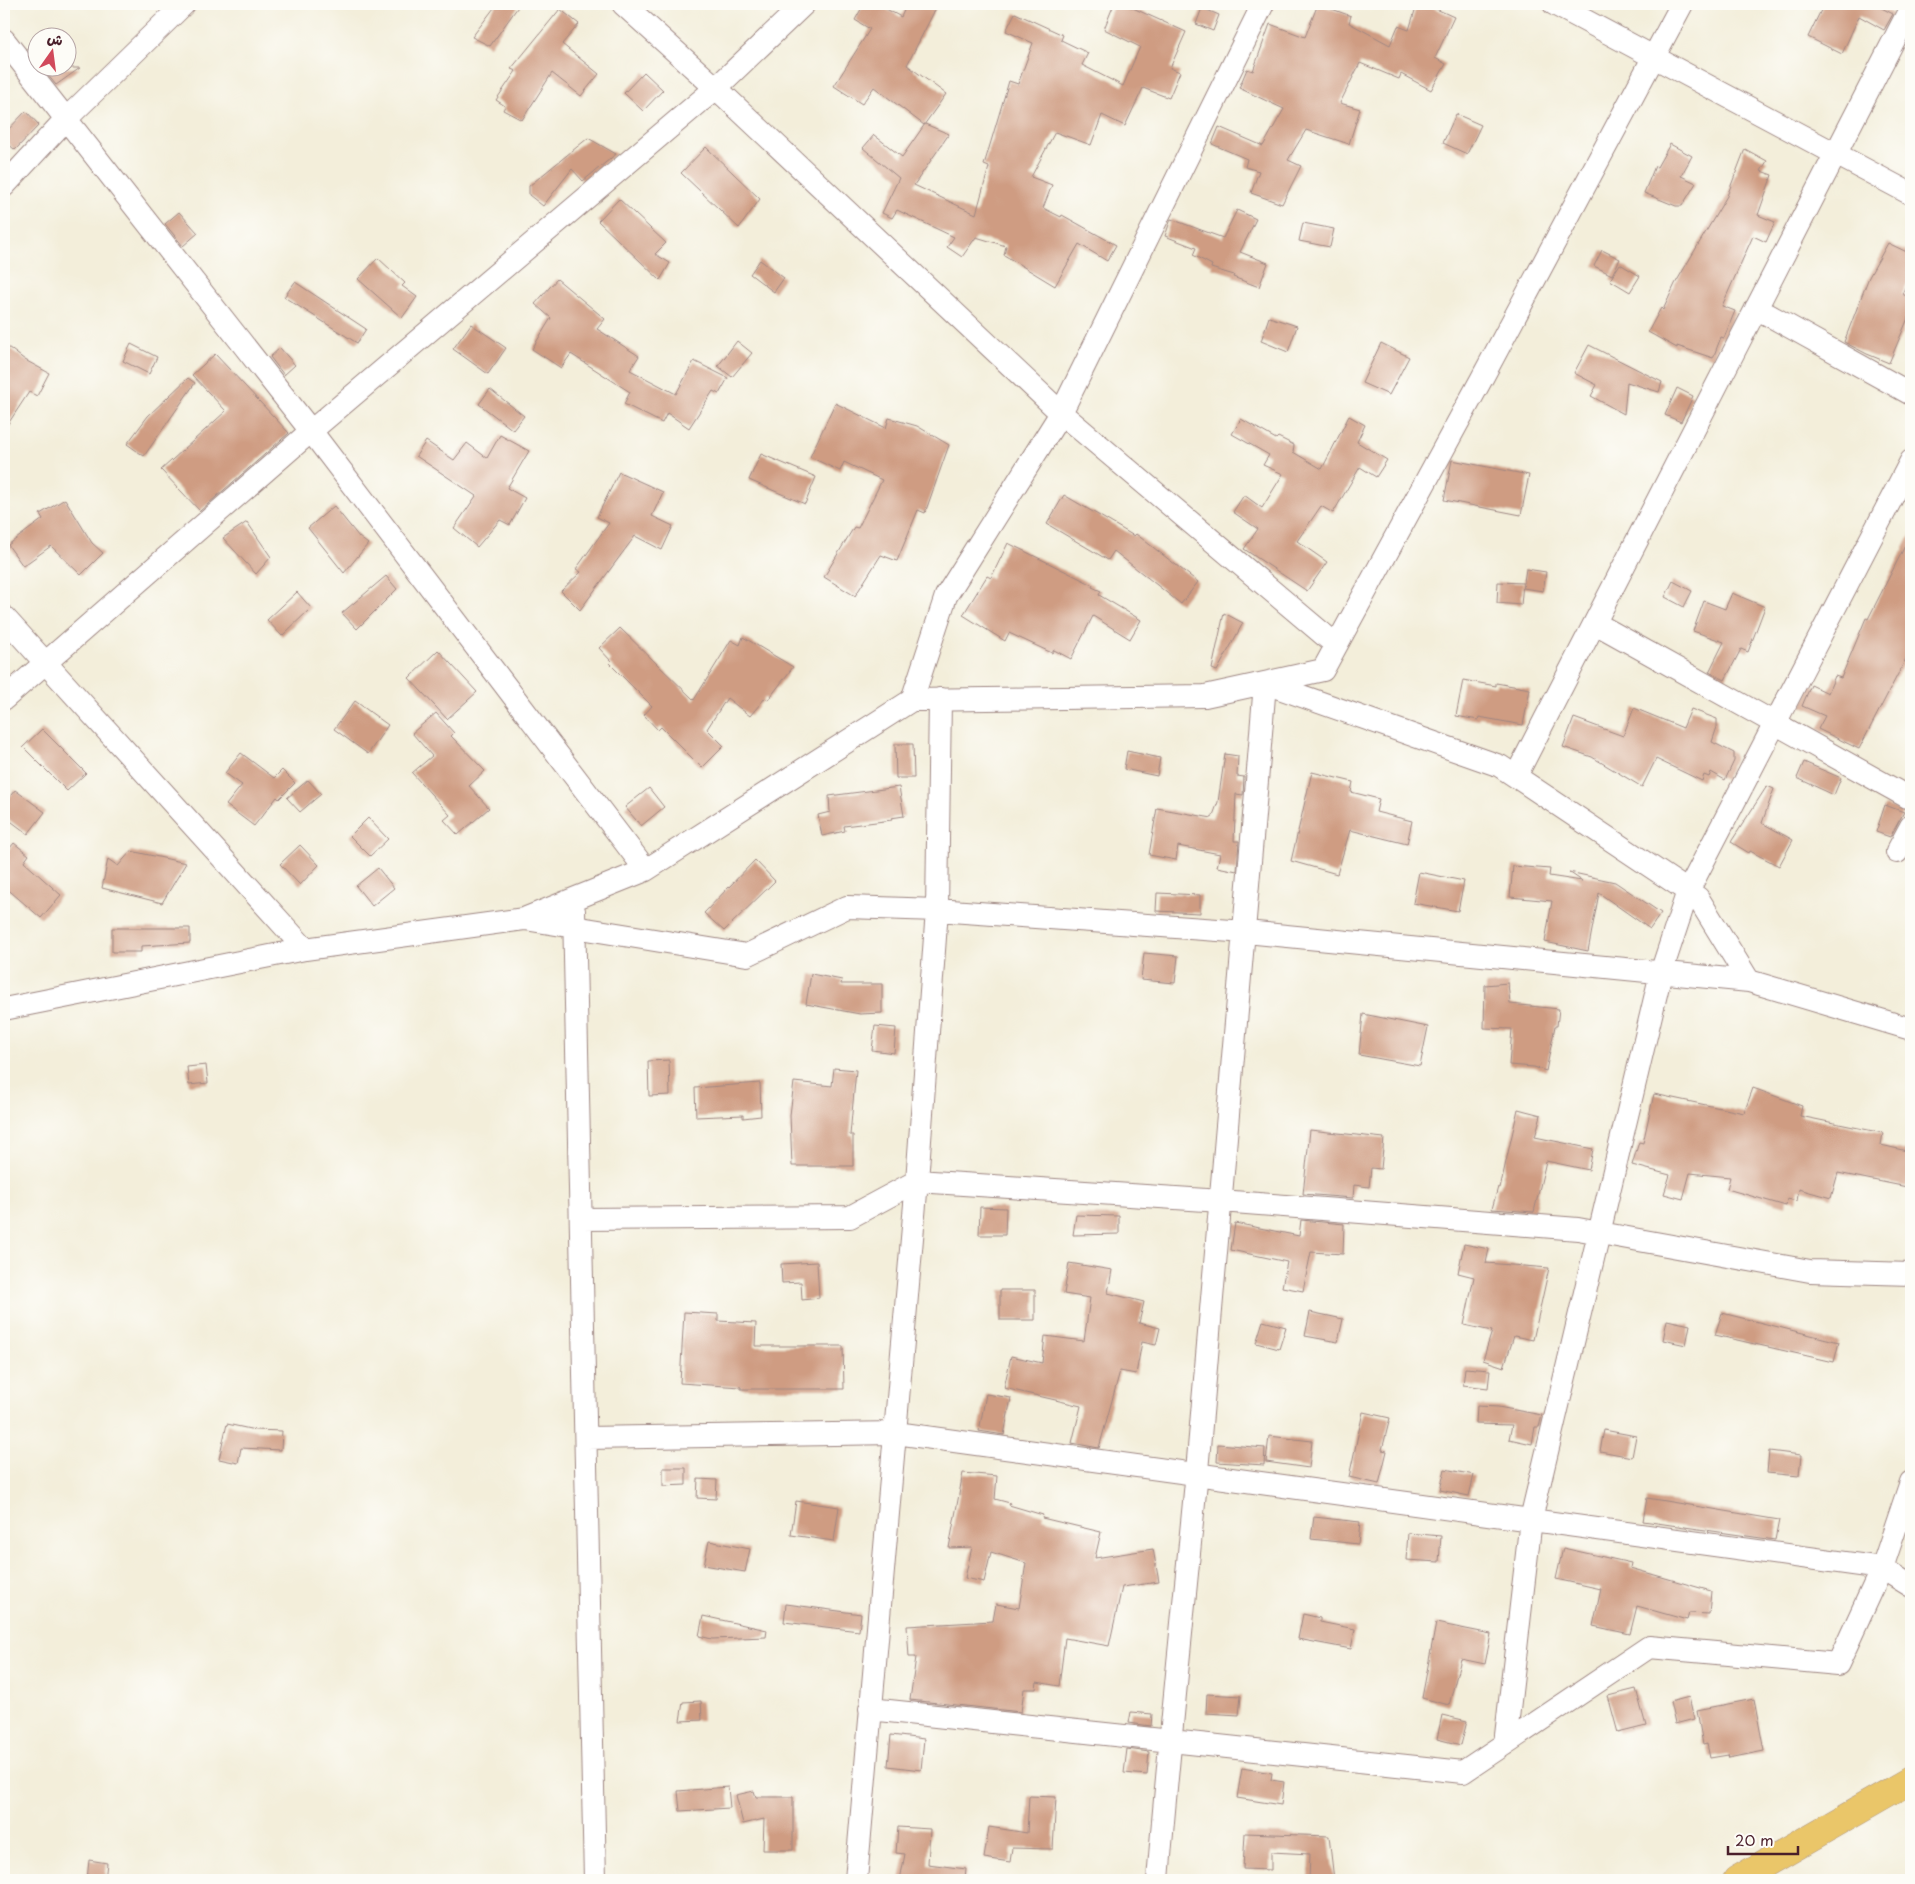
<svg xmlns="http://www.w3.org/2000/svg" width="1915" height="1884" viewBox="0 0 1915 1884" font-family="'Playpen Sans','Playpen Sans Arabic',sans-serif">
<style>
.building{fill:#cf9c82}
.lines{fill:none;stroke-linecap:round;stroke-linejoin:round}
.minor-casing{stroke:#9e8682;stroke-width:24}
.trunk-casing{stroke:#9e8682;stroke-width:29}
.minor{stroke:#fff;stroke-width:22}
.trunk{stroke:#eac669;stroke-width:28}
</style>
<rect width="100%" height="100%" fill="#fdfcf7"/>
<filter id="ink" filterUnits="userSpaceOnUse"><feTurbulence type="fractalNoise" baseFrequency=".02" numOctaves="2"/><feDisplacementMap in="SourceGraphic" scale="10" xChannelSelector="R" yChannelSelector="G"/><feConvolveMatrix kernelMatrix="1 2 1 2 8 2 1 2 1" color-interpolation-filters="sRGB"/></filter>
<filter id="wash" filterUnits="userSpaceOnUse"><feTurbulence type="fractalNoise" baseFrequency=".0096" numOctaves="4" result="noise"/><feDisplacementMap in="SourceGraphic" scale="20" xChannelSelector="R" yChannelSelector="G"/><feGaussianBlur stdDeviation="1.12" result="paint"/><feColorMatrix in="noise" values="0 0 0 0 0 0 0 0 0 0 0 0 0 0 0 0 0 1.4 0 .05"/><feComposite in="paint" operator="in"/></filter>
<g filter="url(#wash)">
<rect width="100%" height="100%" fill="#f3eeda"/>
<g id="blocks">
<path class="building" d="M 497,4 L 520,4 L 490,46 L 472,37 Z
M 864,4 L 877,4 L 901,17 L 907,4 L 938,4 L 907,65 L 946,94 L 924,125 L 874,87 L 862,104 L 834,86 L 870,29 L 855,20 Z
M 1114,4 L 1124,4 L 1186,32 L 1170,68 L 1180,72 L 1169,98 L 1143,88 L 1125,126 L 1102,115 L 1091,145 L 1055,132 L 1031,177 L 1052,185 L 1043,208 L 1061,217 L 1062,215 L 1116,245 L 1107,261 L 1079,244 L 1055,286 L 1004,255 L 1006,246 L 976,237 L 962,257 L 947,247 L 954,237 L 897,210 L 892,218 L 882,213 L 899,178 L 863,148 L 874,135 L 902,157 L 925,124 L 949,134 L 914,185 L 976,214 L 989,167 L 984,165 L 1009,81 L 1018,84 L 1033,43 L 1006,31 L 1015,13 L 1063,35 L 1061,40 L 1088,53 L 1082,65 L 1123,86 L 1140,47 L 1104,29 Z
M 1318,4 L 1351,16 L 1349,23 L 1390,45 L 1398,26 L 1409,30 L 1417,4 L 1425,4 L 1454,17 L 1435,58 L 1446,64 L 1431,90 L 1401,74 L 1399,79 L 1360,63 L 1340,103 L 1360,109 L 1349,144 L 1306,130 L 1288,160 L 1301,166 L 1282,204 L 1251,193 L 1259,171 L 1245,167 L 1247,159 L 1212,144 L 1219,127 L 1263,146 L 1284,109 L 1239,88 L 1247,69 L 1253,71 L 1270,24 L 1305,37 Z
M 1824,4 L 1874,4 L 1893,14 L 1884,30 L 1859,16 L 1842,54 L 1808,37 Z
M 1202,8 L 1219,15 L 1213,31 L 1196,24 Z
M 560,9 L 579,24 L 562,44 L 599,74 L 581,96 L 552,73 L 522,120 L 503,110 L 505,106 L 496,100 L 516,71 L 511,69 Z
M 42,68 L 80,68 L 56,85 Z
M 644,72 L 663,90 L 643,111 L 624,93 Z
M 26,111 L 39,125 L 15,150 L 4,140 L 4,134 Z
M 1456,114 L 1481,125 L 1467,154 L 1443,143 Z
M 588,138 L 616,154 L 583,181 L 572,169 L 543,206 L 529,195 L 529,186 Z
M 1670,144 L 1692,156 L 1681,176 L 1696,183 L 1682,206 L 1676,206 L 1644,193 L 1655,166 L 1657,167 Z
M 706,147 L 760,199 L 739,228 L 681,173 Z
M 1745,149 L 1767,161 L 1761,171 L 1772,175 L 1758,215 L 1775,222 L 1766,242 L 1753,236 L 1722,306 L 1735,311 L 1724,338 L 1721,337 L 1713,358 L 1677,346 L 1677,348 L 1648,332 L 1661,308 L 1663,310 L 1675,284 L 1727,196 Z
M 619,199 L 666,243 L 655,254 L 670,263 L 660,280 L 598,221 Z
M 1237,210 L 1256,219 L 1240,252 L 1268,263 L 1259,287 L 1233,277 L 1234,275 L 1211,268 L 1212,265 L 1193,255 L 1196,248 L 1165,236 L 1171,219 L 1223,238 Z
M 179,212 L 198,233 L 183,246 L 165,224 Z
M 1303,223 L 1334,229 L 1330,247 L 1299,241 Z
M 1888,243 L 1911,254 L 1911,276 L 1902,294 L 1911,298 L 1911,311 L 1889,363 L 1867,354 L 1844,342 L 1869,277 Z
M 1602,250 L 1620,259 L 1612,275 L 1594,266 Z
M 378,258 L 405,283 L 402,286 L 417,297 L 402,318 L 358,279 Z
M 760,260 L 784,278 L 774,292 L 750,274 Z
M 1620,264 L 1640,276 L 1630,292 L 1610,280 Z
M 557,279 L 605,319 L 597,329 L 639,356 L 630,370 L 676,394 L 694,361 L 728,378 L 719,394 L 713,391 L 689,428 L 667,413 L 662,423 L 624,404 L 630,392 L 571,354 L 561,368 L 532,349 L 551,318 L 535,304 Z
M 295,282 L 366,329 L 357,343 L 284,297 Z
M 1269,317 L 1297,326 L 1288,352 L 1261,341 Z
M 471,324 L 506,348 L 488,374 L 453,349 Z
M 737,341 L 752,353 L 732,377 L 718,366 Z
M 1381,343 L 1409,357 L 1389,395 L 1362,383 Z
M 4,344 L 25,360 L 49,373 L 37,396 L 29,392 L 4,430 Z
M 131,344 L 157,357 L 149,374 L 123,361 Z
M 1589,345 L 1662,382 L 1659,392 L 1627,382 L 1624,414 L 1591,396 L 1597,385 L 1574,373 Z
M 280,348 L 295,365 L 284,375 L 270,357 Z
M 215,354 L 289,433 L 200,511 L 161,470 L 226,411 L 192,375 Z
M 188,378 L 195,383 L 144,456 L 127,444 L 148,416 Z
M 1677,388 L 1693,396 L 1681,422 L 1665,415 Z
M 490,389 L 524,416 L 513,430 L 479,404 Z
M 835,403 L 886,428 L 889,418 L 917,426 L 949,445 L 925,513 L 918,510 L 897,561 L 881,555 L 855,596 L 824,577 L 854,527 L 858,528 L 882,480 L 844,462 L 840,471 L 810,457 Z
M 1349,416 L 1365,425 L 1357,442 L 1387,460 L 1376,477 L 1360,467 L 1333,513 L 1321,506 L 1297,541 L 1327,562 L 1307,591 L 1244,549 L 1258,529 L 1233,512 L 1244,495 L 1262,508 L 1283,474 L 1263,465 L 1269,455 L 1232,434 L 1241,419 L 1276,439 L 1278,437 L 1294,445 L 1293,452 L 1322,469 Z
M 500,435 L 529,451 L 507,488 L 525,498 L 510,525 L 500,520 L 477,547 L 454,528 L 476,496 L 416,456 L 426,441 L 454,460 L 467,443 L 487,458 Z
M 761,454 L 816,477 L 805,504 L 749,480 Z
M 1452,460 L 1529,475 L 1521,515 L 1444,500 Z
M 619,472 L 663,492 L 652,516 L 673,526 L 662,550 L 635,536 L 580,610 L 561,591 L 581,572 L 576,569 L 609,523 L 597,517 Z
M 1064,495 L 1134,536 L 1136,534 L 1198,582 L 1181,604 L 1114,551 L 1108,560 L 1047,524 Z
M 65,499 L 92,543 L 103,553 L 81,575 L 51,546 L 23,566 L 8,545 L 43,519 L 40,514 Z
M 334,506 L 359,537 L 368,544 L 344,573 L 308,528 Z
M 247,522 L 271,557 L 256,574 L 223,538 Z
M 1911,534 L 1911,649 L 1859,749 L 1818,729 L 1825,716 L 1802,706 L 1811,685 L 1828,693 L 1835,676 L 1841,678 L 1866,618 L 1868,619 Z
M 1008,543 L 1093,585 L 1092,587 L 1101,591 L 1099,595 L 1141,620 L 1130,639 L 1093,616 L 1071,659 L 1054,650 L 1052,653 L 1009,633 L 1005,641 L 963,615 L 987,576 L 991,578 Z
M 1526,569 L 1546,572 L 1543,591 L 1523,588 Z
M 386,576 L 397,589 L 357,629 L 342,613 Z
M 1673,581 L 1692,591 L 1684,607 L 1665,597 Z
M 1498,582 L 1523,583 L 1521,605 L 1497,603 Z
M 297,592 L 311,608 L 282,636 L 267,620 Z
M 1732,593 L 1765,607 L 1748,652 L 1741,649 L 1725,680 L 1709,672 L 1724,642 L 1693,631 L 1704,601 L 1725,609 Z
M 1224,613 L 1243,623 L 1217,671 L 1212,669 Z
M 620,628 L 694,700 L 731,640 L 740,645 L 743,637 L 793,667 L 768,700 L 765,698 L 750,716 L 727,698 L 707,729 L 724,746 L 702,768 L 661,727 L 658,730 L 644,715 L 652,706 L 609,663 L 611,661 L 599,648 Z
M 438,650 L 477,692 L 447,719 L 409,678 Z
M 1463,680 L 1496,686 L 1496,683 L 1530,689 L 1523,725 L 1479,717 L 1478,720 L 1456,716 Z
M 355,701 L 388,725 L 368,754 L 334,729 Z
M 1634,708 L 1683,728 L 1691,709 L 1717,719 L 1717,727 L 1712,742 L 1734,753 L 1734,761 L 1725,780 L 1711,772 L 1709,777 L 1704,775 L 1702,781 L 1656,759 L 1642,787 L 1592,757 L 1563,747 L 1574,718 L 1623,736 Z
M 436,713 L 454,733 L 451,736 L 485,771 L 469,786 L 489,808 L 458,835 L 444,820 L 450,815 L 412,773 L 432,756 L 412,733 Z
M 42,729 L 86,773 L 67,791 L 23,747 Z
M 895,744 L 913,744 L 914,778 L 896,778 Z
M 1127,751 L 1160,758 L 1157,776 L 1124,769 Z
M 241,753 L 274,778 L 282,770 L 295,783 L 279,799 L 277,797 L 254,826 L 226,805 L 242,785 L 225,773 Z
M 1225,754 L 1238,756 L 1237,776 L 1244,777 L 1243,795 L 1236,794 L 1234,841 L 1239,841 L 1237,871 L 1217,867 L 1220,854 L 1178,846 L 1176,860 L 1149,855 L 1157,808 L 1212,818 L 1218,802 Z
M 1804,762 L 1841,778 L 1834,795 L 1797,778 Z
M 1312,772 L 1353,782 L 1351,792 L 1379,799 L 1376,812 L 1412,821 L 1407,844 L 1350,830 L 1337,874 L 1291,861 Z
M 308,780 L 321,794 L 300,812 L 287,798 Z
M 1767,786 L 1774,789 L 1762,823 L 1793,840 L 1779,866 L 1750,851 L 1749,853 L 1731,842 Z
M 899,787 L 904,816 L 891,818 L 892,820 L 844,826 L 845,831 L 822,836 L 818,815 L 830,812 L 829,796 Z
M 649,788 L 664,807 L 641,826 L 625,807 Z
M 15,790 L 45,812 L 28,834 L 4,816 L 4,804 Z
M 1885,805 L 1904,812 L 1890,837 L 1876,832 Z
M 368,818 L 388,839 L 370,856 L 350,836 Z
M 14,843 L 29,855 L 24,862 L 61,895 L 41,918 L 4,886 L 4,844 L 9,849 Z
M 300,845 L 319,865 L 300,885 L 280,864 Z
M 131,851 L 186,863 L 162,903 L 102,888 L 108,859 L 118,866 Z
M 755,860 L 775,881 L 724,931 L 704,913 Z
M 1513,866 L 1550,869 L 1549,876 L 1582,881 L 1569,872 L 1615,882 L 1661,913 L 1650,929 L 1599,893 L 1588,951 L 1545,942 L 1552,901 L 1510,897 Z
M 378,868 L 394,888 L 372,906 L 356,886 Z
M 1419,872 L 1464,881 L 1458,911 L 1413,903 Z
M 1157,893 L 1200,895 L 1200,913 L 1156,911 Z
M 112,928 L 190,928 L 190,943 L 141,946 L 141,952 L 112,952 Z
M 1144,953 L 1178,956 L 1175,983 L 1141,980 Z
M 811,974 L 842,980 L 841,984 L 882,984 L 882,1013 L 860,1014 L 806,1004 Z
M 1508,983 L 1510,1004 L 1559,1009 L 1557,1026 L 1555,1026 L 1546,1071 L 1534,1067 L 1509,1065 L 1512,1029 L 1484,1028 L 1485,985 Z
M 1363,1014 L 1428,1027 L 1420,1066 L 1359,1055 Z
M 875,1026 L 896,1028 L 894,1053 L 872,1050 Z
M 669,1060 L 670,1095 L 649,1096 L 648,1061 Z
M 206,1065 L 208,1083 L 189,1085 L 187,1067 Z
M 834,1068 L 856,1070 L 850,1135 L 853,1135 L 853,1166 L 792,1166 L 790,1115 L 794,1082 L 832,1086 Z
M 760,1083 L 761,1116 L 743,1118 L 743,1115 L 696,1117 L 695,1088 Z
M 1753,1088 L 1802,1106 L 1800,1116 L 1883,1133 L 1881,1145 L 1911,1152 L 1911,1176 L 1909,1176 L 1907,1187 L 1838,1173 L 1831,1198 L 1799,1189 L 1797,1201 L 1787,1199 L 1786,1206 L 1727,1189 L 1730,1177 L 1690,1173 L 1683,1199 L 1664,1194 L 1670,1175 L 1632,1165 L 1639,1142 L 1643,1143 L 1654,1094 L 1744,1113 Z
M 1518,1109 L 1541,1115 L 1535,1137 L 1593,1149 L 1589,1170 L 1546,1161 L 1534,1212 L 1492,1209 L 1498,1187 L 1500,1188 Z
M 1310,1130 L 1384,1138 L 1381,1169 L 1371,1168 L 1369,1187 L 1354,1185 L 1353,1198 L 1303,1194 Z
M 980,1207 L 1006,1208 L 1005,1235 L 979,1235 Z
M 1076,1215 L 1119,1216 L 1119,1234 L 1073,1235 Z
M 1301,1220 L 1344,1224 L 1343,1254 L 1311,1252 L 1303,1291 L 1282,1287 L 1287,1262 L 1231,1250 L 1235,1223 L 1299,1236 Z
M 1464,1244 L 1489,1249 L 1486,1263 L 1549,1268 L 1533,1340 L 1514,1336 L 1504,1367 L 1483,1360 L 1492,1331 L 1464,1325 L 1474,1277 L 1458,1273 Z
M 817,1262 L 819,1298 L 802,1300 L 801,1282 L 782,1283 L 781,1264 Z
M 1069,1263 L 1112,1270 L 1108,1293 L 1144,1302 L 1139,1323 L 1160,1328 L 1156,1345 L 1142,1342 L 1136,1374 L 1120,1371 L 1099,1448 L 1072,1443 L 1081,1406 L 1004,1388 L 1011,1356 L 1042,1363 L 1045,1336 L 1084,1341 L 1090,1298 L 1064,1294 Z
M 1000,1290 L 1035,1290 L 1035,1320 L 1000,1320 Z
M 684,1312 L 718,1314 L 718,1321 L 756,1323 L 755,1346 L 843,1346 L 844,1389 L 741,1389 L 741,1387 L 680,1383 Z
M 1310,1312 L 1343,1319 L 1338,1342 L 1305,1336 Z
M 1722,1313 L 1839,1342 L 1834,1362 L 1715,1335 Z
M 1667,1320 L 1690,1325 L 1686,1345 L 1663,1340 Z
M 1263,1321 L 1286,1327 L 1279,1349 L 1256,1343 Z
M 1465,1368 L 1490,1370 L 1488,1388 L 1463,1385 Z
M 986,1394 L 1011,1398 L 1004,1435 L 979,1431 Z
M 1477,1406 L 1498,1407 L 1542,1415 L 1539,1427 L 1535,1427 L 1532,1444 L 1509,1439 L 1512,1425 L 1476,1424 Z
M 1363,1412 L 1390,1418 L 1382,1450 L 1387,1451 L 1379,1484 L 1349,1477 Z
M 227,1424 L 255,1430 L 282,1431 L 281,1450 L 241,1448 L 238,1463 L 219,1459 Z
M 1604,1430 L 1636,1436 L 1632,1457 L 1600,1451 Z
M 1269,1436 L 1312,1441 L 1309,1468 L 1266,1462 Z
M 1218,1444 L 1265,1448 L 1264,1465 L 1217,1462 Z
M 1769,1451 L 1801,1455 L 1799,1476 L 1767,1473 Z
M 663,1468 L 686,1468 L 686,1485 L 663,1486 Z
M 1445,1469 L 1474,1475 L 1469,1496 L 1440,1490 Z
M 963,1473 L 997,1476 L 995,1499 L 1010,1503 L 1009,1505 L 1043,1515 L 1042,1518 L 1101,1532 L 1095,1558 L 1153,1549 L 1159,1582 L 1122,1587 L 1109,1646 L 1065,1638 L 1059,1686 L 1037,1682 L 1036,1689 L 1024,1689 L 1021,1712 L 910,1700 L 916,1657 L 909,1657 L 907,1626 L 993,1621 L 996,1604 L 1019,1608 L 1026,1563 L 991,1552 L 984,1582 L 965,1578 L 972,1547 L 949,1548 Z
M 698,1479 L 717,1480 L 716,1499 L 697,1498 Z
M 1647,1498 L 1779,1520 L 1775,1540 L 1643,1521 Z
M 796,1501 L 839,1507 L 834,1541 L 791,1535 Z
M 1314,1517 L 1360,1522 L 1358,1544 L 1311,1539 Z
M 1408,1533 L 1441,1536 L 1439,1562 L 1406,1560 Z
M 709,1541 L 750,1549 L 745,1572 L 704,1565 Z
M 1563,1548 L 1631,1563 L 1630,1568 L 1711,1591 L 1709,1614 L 1689,1613 L 1687,1620 L 1637,1606 L 1630,1634 L 1593,1626 L 1601,1589 L 1556,1579 Z
M 786,1604 L 861,1614 L 859,1631 L 784,1622 Z
M 1303,1614 L 1320,1618 L 1320,1622 L 1355,1629 L 1351,1649 L 1298,1639 Z
M 703,1616 L 767,1630 L 766,1637 L 712,1639 L 699,1636 Z
M 1436,1623 L 1491,1634 L 1485,1664 L 1461,1659 L 1449,1705 L 1422,1698 Z
M 1636,1689 L 1646,1726 L 1618,1733 L 1608,1696 Z
M 1207,1694 L 1241,1696 L 1239,1715 L 1206,1713 Z
M 1689,1697 L 1694,1719 L 1675,1724 L 1670,1702 Z
M 1754,1699 L 1764,1751 L 1729,1758 L 1728,1755 L 1710,1758 L 1707,1744 L 1703,1745 L 1697,1710 Z
M 701,1701 L 702,1720 L 680,1721 L 683,1702 Z
M 1131,1712 L 1152,1714 L 1151,1726 L 1129,1723 Z
M 1442,1715 L 1467,1721 L 1461,1745 L 1437,1739 Z
M 891,1735 L 924,1739 L 921,1770 L 888,1766 Z
M 1127,1749 L 1149,1752 L 1147,1775 L 1124,1773 Z
M 1242,1768 L 1272,1773 L 1271,1780 L 1284,1782 L 1281,1805 L 1237,1798 Z
M 728,1787 L 730,1808 L 680,1811 L 678,1791 Z
M 754,1791 L 756,1797 L 793,1797 L 793,1850 L 763,1850 L 764,1819 L 743,1824 L 736,1795 Z
M 1029,1796 L 1056,1797 L 1053,1849 L 1012,1848 L 1010,1862 L 984,1858 L 989,1827 L 1027,1833 Z
M 898,1827 L 930,1829 L 928,1864 L 966,1869 L 965,1880 L 900,1880 L 905,1854 L 896,1853 Z
M 1245,1833 L 1329,1836 L 1334,1880 L 1309,1880 L 1310,1854 L 1271,1852 L 1271,1870 L 1243,1869 Z
M 89,1860 L 107,1863 L 105,1880 L 87,1880 Z"/>
</g>
</g>
<g filter="url(#ink)">
<use href="#blocks" fill-opacity="0" stroke="#9e8682" stroke-width="1"/>
<g class="lines">
<defs>
<path id="minor" d="M 623,4 L 716,88 L 1061,413 L 1336,645
M 1554,4 L 1911,194
M 4,40 L 311,431 L 646,870
M 4,186 L 66,119 L 184,4
M 1756,308 L 1911,394
M 4,617 L 305,949
M 1595,623 L 1911,799
M 4,699 L 311,431 L 716,88 L 804,4
M 912,700 L 946,596 L 1061,413 L 1263,4
M 1516,776 L 1911,7
M 1897,852 L 1911,826
M 574,911 L 595,1880
M 525,919 L 747,955 L 847,907 L 937,910 L 1246,932 L 1749,981 L 1911,1029
M 4,1009 L 305,949 L 524,919 L 646,870 L 912,700 L 1205,696 L 1323,670 L 1481,380 L 1682,4
M 581,1219 L 850,1217 L 917,1181 L 1221,1201 L 1578,1229 L 1810,1271 L 1911,1274
M 586,1438 L 896,1433 L 1882,1568 L 1911,1586
M 870,1709 L 1463,1772 L 1649,1647 L 1838,1664 L 1882,1568 L 1911,1482
M 1505,1744 L 1531,1519 L 1661,973 L 1688,891 L 1911,461
M 856,1880 L 917,1181 L 937,910 L 940,699
M 1158,1880 C 1169,1744 1184,1608 1197,1471 C 1222,1209 1244,946 1265,683 L 1500,766 L 1698,898 L 1749,981"/>
<path id="trunk" d="M 1737,1880 L 1911,1780"/>
</defs>
<use href="#minor" class="minor-casing"/>
<use href="#trunk" class="trunk-casing"/>
<use href="#minor" class="minor"/>
<use href="#trunk" class="trunk"/>
</g>
</g>
<rect width="1915" height="1884" fill="none" stroke="#fdfcf7" stroke-width="20"/>
<g transform="translate(52 52) rotate(14)"><circle r="24" fill="#fdfcf7" stroke="#b5a4a5"/>
<path d="M0-4L9 19L0 12L-9 19Z" fill="#d1495b"/>
<text y="-8" font-size="14" font-weight="bold" text-anchor="middle" fill="#4a1f2b">ش</text>
</g>
<path d="M1728 1846v8h70v-8" fill="none" stroke="#4a1f2b" stroke-width="2.5"/>
<text x="1735" y="1846" font-size="15" fill="#4a1f2b" stroke="#fdfcf7" stroke-width="4" paint-order="stroke">20 m</text>
</svg>
